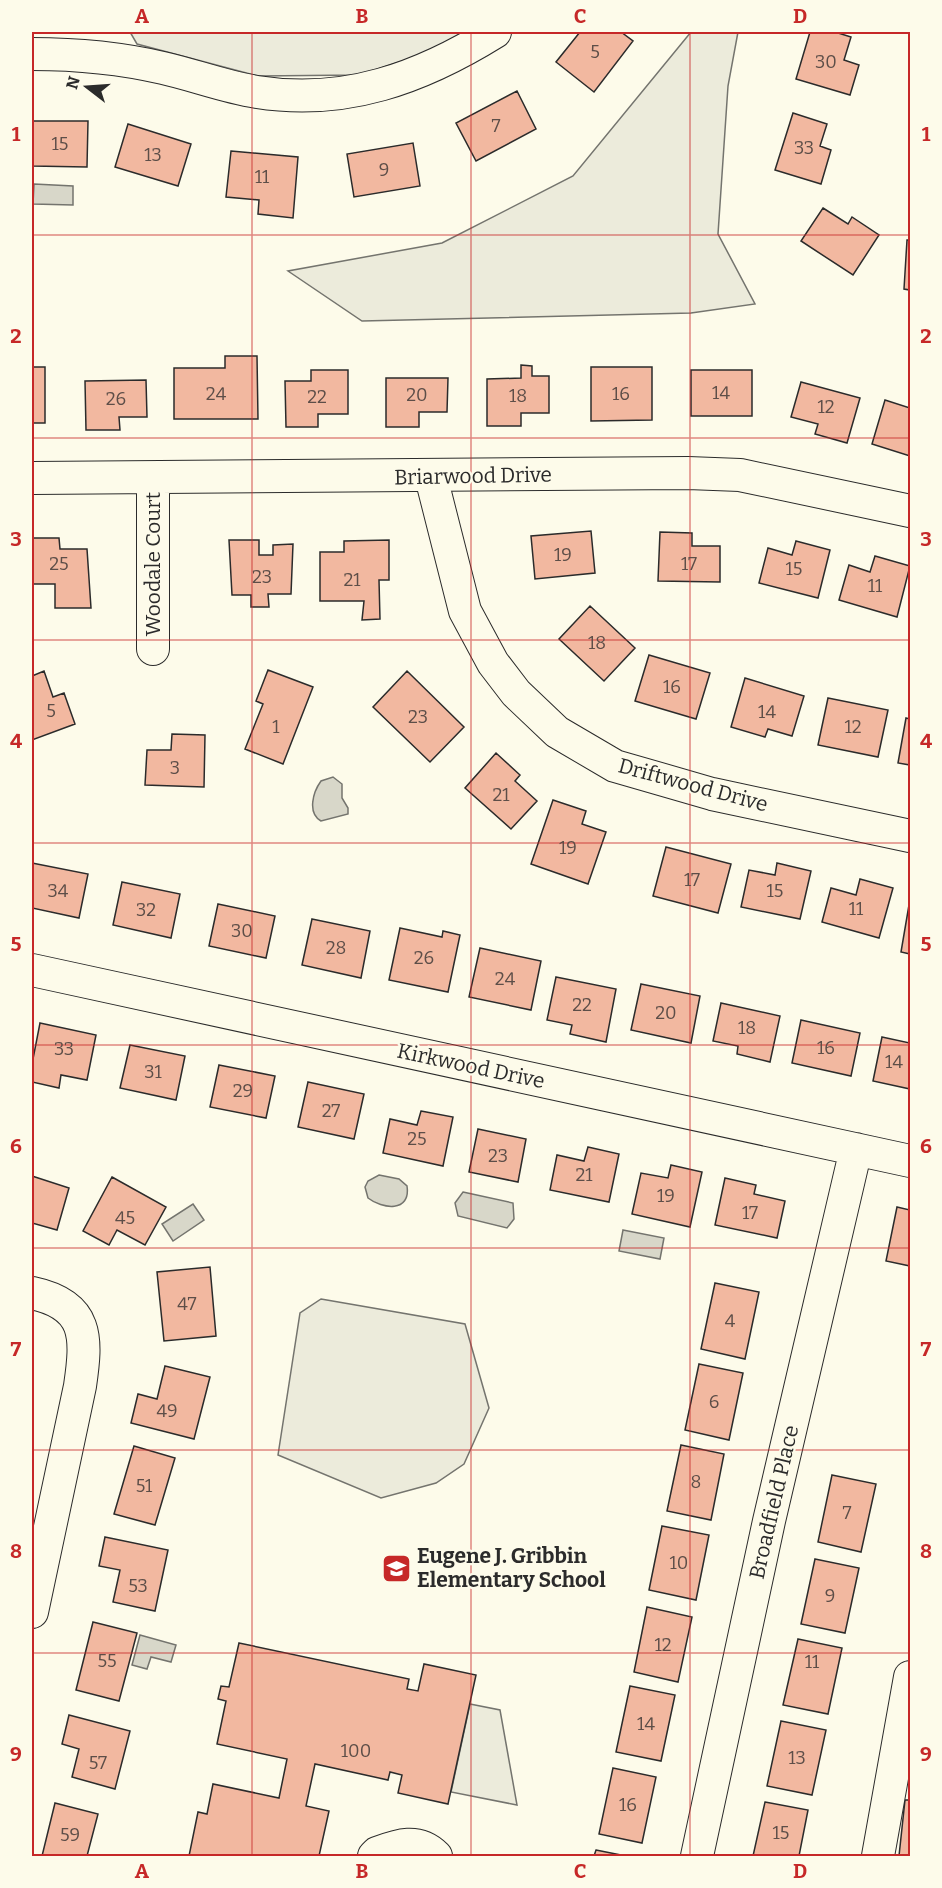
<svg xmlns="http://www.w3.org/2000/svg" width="942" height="1888" viewBox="0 0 942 1888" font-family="Bitter,serif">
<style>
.green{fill:#ecebdb;stroke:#74746e;stroke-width:1.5}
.water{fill:#d8d7c9;stroke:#74746e;stroke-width:1.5}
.building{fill:#f2b8a0;stroke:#2b2b2b;stroke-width:1.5}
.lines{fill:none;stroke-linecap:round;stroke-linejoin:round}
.minor-casing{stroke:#2b2b2b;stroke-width:34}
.minor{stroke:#fdfbea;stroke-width:32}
.grid{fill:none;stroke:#c62828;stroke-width:1.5;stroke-opacity:0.55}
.labels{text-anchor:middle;stroke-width:4.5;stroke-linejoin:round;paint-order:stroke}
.number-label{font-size:18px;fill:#5d4e48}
.street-label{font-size:21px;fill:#2b2b2b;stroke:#fdfbea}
.poi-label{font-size:21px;font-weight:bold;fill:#2b2b2b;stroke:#fdfbea;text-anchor:start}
.neatline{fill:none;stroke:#c62828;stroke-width:2}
.grid-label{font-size:20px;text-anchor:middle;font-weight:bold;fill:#c62828}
</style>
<rect width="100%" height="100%" fill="#fdfbea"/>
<path class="green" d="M 130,32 L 463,32 L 440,49 L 359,75 L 258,76 L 137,44 Z
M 691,32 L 738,32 L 728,86 L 718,234 L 755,304 L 691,313 L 362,321 L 288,271 L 442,243 L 573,176 Z
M 321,1299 L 465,1324 L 489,1408 L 464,1464 L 436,1483 L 381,1498 L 278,1455 L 300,1313 Z
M 470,1704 L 500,1710 L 517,1805 L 451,1792 Z"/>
<path class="water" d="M 34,184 L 73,186 L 73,205 L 33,204 Z
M 333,777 L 342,784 L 342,798 L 348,808 L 348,814 L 321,821 C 307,813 313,792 321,781 Z
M 379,1175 L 399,1179 L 407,1186 C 411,1213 382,1209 368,1198 L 365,1187 L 368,1181 Z
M 463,1192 L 513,1203 L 514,1219 L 507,1228 L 458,1216 L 455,1203 Z
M 193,1204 L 204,1220 L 173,1241 L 162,1224 Z
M 623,1230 L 664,1238 L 660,1259 L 619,1251 Z
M 140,1635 L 176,1645 L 171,1662 L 151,1657 L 147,1669 L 132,1665 Z"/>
<path class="building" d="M 580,32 L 621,32 L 633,41 L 594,92 L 556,62 Z
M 810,32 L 835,32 L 851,37 L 844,60 L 859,65 L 850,95 L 796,79 Z
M 517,91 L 536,129 L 476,161 L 456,123 Z
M 793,113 L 827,124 L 820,146 L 831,150 L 821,184 L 775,170 Z
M 32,121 L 88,121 L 87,167 L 32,166 Z
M 128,124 L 191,144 L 178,186 L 115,167 Z
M 413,143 L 420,186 L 354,197 L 347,154 Z
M 231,151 L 298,157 L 293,218 L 258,214 L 259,200 L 226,197 Z
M 823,208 L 848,224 L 852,217 L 879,235 L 853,275 L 801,241 Z
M 907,240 L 910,240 L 910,290 L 904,289 Z
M 225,356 L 257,356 L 258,419 L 174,419 L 174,368 L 225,368 Z
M 521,365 L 532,366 L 532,376 L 549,376 L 549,413 L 521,413 L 521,426 L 487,426 L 487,379 L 521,378 Z
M 32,367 L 45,367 L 45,423 L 32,423 Z
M 591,367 L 652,367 L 652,420 L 591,421 Z
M 311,370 L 348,370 L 348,414 L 318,414 L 318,427 L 286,427 L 285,381 L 311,381 Z
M 691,370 L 752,370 L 752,416 L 691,416 Z
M 386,378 L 448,378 L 447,412 L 419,412 L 419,427 L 386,427 Z
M 146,380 L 147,417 L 119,417 L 120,430 L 86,430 L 85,381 Z
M 801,382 L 860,398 L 847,443 L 815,434 L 818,424 L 791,417 Z
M 885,400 L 910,408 L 910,456 L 872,444 Z
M 591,531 L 595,573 L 535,579 L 531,536 Z
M 660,532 L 692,533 L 692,546 L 720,546 L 720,582 L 658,581 Z
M 32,538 L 59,538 L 60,549 L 87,549 L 91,608 L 55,608 L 55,584 L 32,584 Z
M 229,540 L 259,540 L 259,555 L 273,555 L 273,545 L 293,544 L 291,594 L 268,594 L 269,607 L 251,607 L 251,595 L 232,595 Z
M 389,540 L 389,580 L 379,580 L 380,619 L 362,620 L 364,601 L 320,601 L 320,552 L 344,552 L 344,541 Z
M 796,541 L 830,550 L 818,598 L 759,583 L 768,548 L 792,555 Z
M 875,556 L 910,566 L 897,617 L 839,600 L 849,565 L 870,572 Z
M 590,606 L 635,648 L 604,681 L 559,639 Z
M 649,655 L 710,673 L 696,719 L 635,701 Z
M 268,670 L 313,687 L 283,764 L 245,749 L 263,704 L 256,701 Z
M 44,671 L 53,697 L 64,693 L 75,724 L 32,740 L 32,676 Z
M 407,671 L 464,727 L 430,762 L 373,707 Z
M 745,678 L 804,696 L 792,736 L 768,729 L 765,737 L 731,727 Z
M 828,698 L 888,710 L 878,757 L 818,745 Z
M 906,718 L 910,719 L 910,765 L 898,763 Z
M 172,734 L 205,735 L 204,787 L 145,785 L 147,750 L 171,750 Z
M 496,753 L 520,775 L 515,781 L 537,801 L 511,829 L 465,788 Z
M 553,800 L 586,811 L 582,824 L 606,832 L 588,884 L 531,864 Z
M 666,847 L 731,864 L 718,913 L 653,896 Z
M 32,863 L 88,874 L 79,918 L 32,908 Z
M 777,863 L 811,871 L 800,919 L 741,907 L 749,870 L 775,875 Z
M 860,879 L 893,888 L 879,938 L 822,922 L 831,888 L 856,895 Z
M 122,882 L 180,894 L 171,938 L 113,925 Z
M 910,899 L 910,954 L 901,952 Z
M 218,904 L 275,916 L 266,958 L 209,946 Z
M 312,919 L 370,931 L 361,978 L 302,965 Z
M 400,928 L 442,937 L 443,931 L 460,935 L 448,992 L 389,980 Z
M 480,948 L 541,961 L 531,1010 L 469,997 Z
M 556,977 L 616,989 L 606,1042 L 570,1034 L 572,1025 L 547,1020 Z
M 641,984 L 700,996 L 691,1043 L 631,1030 Z
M 721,1003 L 780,1016 L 770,1062 L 737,1054 L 738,1046 L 713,1041 Z
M 801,1020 L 860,1033 L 851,1076 L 792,1063 Z
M 40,1023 L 96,1035 L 87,1080 L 61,1075 L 59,1088 L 32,1082 L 32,1064 Z
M 882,1037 L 910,1043 L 910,1089 L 873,1081 Z
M 130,1045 L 185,1056 L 176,1100 L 120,1088 Z
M 219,1065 L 275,1076 L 266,1118 L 210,1107 Z
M 308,1082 L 364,1094 L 354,1139 L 298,1127 Z
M 421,1111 L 453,1117 L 443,1166 L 383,1153 L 390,1119 L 417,1125 Z
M 478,1129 L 526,1139 L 518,1182 L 469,1172 Z
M 588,1147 L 619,1154 L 609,1202 L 550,1190 L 557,1155 L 584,1161 Z
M 671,1165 L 702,1172 L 690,1227 L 632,1214 L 641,1173 L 668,1178 Z
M 32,1176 L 69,1188 L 57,1230 L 32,1223 Z
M 112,1177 L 166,1207 L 145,1245 L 117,1230 L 109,1245 L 83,1231 Z
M 725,1178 L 756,1185 L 754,1194 L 785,1201 L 777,1238 L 715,1225 Z
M 897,1207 L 910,1210 L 910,1266 L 886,1261 Z
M 210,1267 L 216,1336 L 164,1341 L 157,1272 Z
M 715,1283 L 759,1292 L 745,1359 L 701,1349 Z
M 699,1364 L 743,1373 L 729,1440 L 685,1430 Z
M 165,1366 L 210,1377 L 194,1439 L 131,1423 L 138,1394 L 157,1399 Z
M 681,1445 L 724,1454 L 711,1520 L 667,1511 Z
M 134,1446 L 175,1458 L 155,1525 L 114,1514 Z
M 832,1475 L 876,1484 L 861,1552 L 818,1542 Z
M 662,1526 L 709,1535 L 696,1600 L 649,1590 Z
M 105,1537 L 168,1550 L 155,1611 L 113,1602 L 120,1570 L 99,1566 Z
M 815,1559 L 859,1568 L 845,1633 L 801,1624 Z
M 647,1607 L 692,1617 L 678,1682 L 634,1672 Z
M 93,1622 L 137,1633 L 119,1701 L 76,1690 Z
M 798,1639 L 842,1648 L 828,1714 L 783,1705 Z
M 239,1643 L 409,1679 L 407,1689 L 418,1691 L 424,1664 L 476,1675 L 448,1804 L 398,1793 L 402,1775 L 390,1772 L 388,1780 L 315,1764 L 306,1806 L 329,1811 L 319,1856 L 189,1856 L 198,1812 L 207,1814 L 213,1784 L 279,1798 L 287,1759 L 217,1744 L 226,1701 L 218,1699 L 221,1686 L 229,1687 Z
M 630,1686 L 675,1695 L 661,1761 L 616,1752 Z
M 69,1715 L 130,1731 L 115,1789 L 72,1777 L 79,1749 L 62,1744 Z
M 781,1721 L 826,1730 L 812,1795 L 767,1786 Z
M 613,1768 L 656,1777 L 642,1843 L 599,1834 Z
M 905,1800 L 910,1800 L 910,1856 L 899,1856 Z
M 765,1802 L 808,1810 L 799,1856 L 753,1856 Z
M 55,1803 L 98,1814 L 87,1856 L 42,1856 Z
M 596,1850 L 626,1856 L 594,1856 Z"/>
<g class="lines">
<defs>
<path id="minor" d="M 32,54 C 76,54 120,58 163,68 C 194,75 225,87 257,92 C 345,106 421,78 495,32
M 431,477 L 465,611 L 493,663 L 516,693 L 557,732 L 615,766 L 712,794 L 910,836
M 32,478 L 688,473 L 740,475 L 910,511
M 153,479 L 153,649
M 32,970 L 910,1161
M 32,1293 C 89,1305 87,1338 80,1386 L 32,1612
M 374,1856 L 377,1853 C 398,1845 418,1838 436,1856
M 697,1856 L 769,1521 L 856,1149
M 878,1856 L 910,1677"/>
</defs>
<use href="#minor" class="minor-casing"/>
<use href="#minor" class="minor"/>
</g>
<path class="grid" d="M 252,32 L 252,1856M 471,32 L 471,1856M 690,32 L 690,1856M 32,235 L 910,235M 32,438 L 910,438M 32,640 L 910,640M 32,843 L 910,843M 32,1045 L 910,1045M 32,1248 L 910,1248M 32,1450 L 910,1450M 32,1653 L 910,1653"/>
<defs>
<symbol id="school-square" viewBox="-11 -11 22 22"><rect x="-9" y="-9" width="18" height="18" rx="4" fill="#c62828" stroke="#fdfbea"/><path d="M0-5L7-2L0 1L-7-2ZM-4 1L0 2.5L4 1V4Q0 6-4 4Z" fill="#fff"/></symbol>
</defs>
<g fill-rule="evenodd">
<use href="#school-square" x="380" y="1552" width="33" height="33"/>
</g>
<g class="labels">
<g class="number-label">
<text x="595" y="58">5</text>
<text x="826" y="68">30</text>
<text x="496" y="132">7</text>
<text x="60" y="150">15</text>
<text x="804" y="154">33</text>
<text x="153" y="161">13</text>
<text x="384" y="176">9</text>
<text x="262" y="183">11</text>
<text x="721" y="399">14</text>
<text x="216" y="400">24</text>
<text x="621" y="400">16</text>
<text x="417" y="401">20</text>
<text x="518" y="402">18</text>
<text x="317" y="403">22</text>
<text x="116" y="405">26</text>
<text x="826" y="413">12</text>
<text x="563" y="561">19</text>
<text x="59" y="570">25</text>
<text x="689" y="570">17</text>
<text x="794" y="575">15</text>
<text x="262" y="583">23</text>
<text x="352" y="586">21</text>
<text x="875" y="592">11</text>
<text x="597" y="649">18</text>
<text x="672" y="693">16</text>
<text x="51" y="717">5</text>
<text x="767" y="718">14</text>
<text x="418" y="723">23</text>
<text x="276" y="733">1</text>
<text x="853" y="733">12</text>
<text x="175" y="774">3</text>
<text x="501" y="801">21</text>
<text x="568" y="854">19</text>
<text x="692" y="886">17</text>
<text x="58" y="897">34</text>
<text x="775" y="897">15</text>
<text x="856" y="915">11</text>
<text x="146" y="916">32</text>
<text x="242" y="937">30</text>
<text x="336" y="954">28</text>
<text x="424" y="964">26</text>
<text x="505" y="985">24</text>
<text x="582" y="1011">22</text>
<text x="666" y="1019">20</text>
<text x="747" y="1034">18</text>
<text x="826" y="1054">16</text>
<text x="64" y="1055">33</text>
<text x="894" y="1068">14</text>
<text x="153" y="1078">31</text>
<text x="243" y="1097">29</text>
<text x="331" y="1117">27</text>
<text x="417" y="1145">25</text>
<text x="498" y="1162">23</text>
<text x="584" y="1181">21</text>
<text x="666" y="1202">19</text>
<text x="750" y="1219">17</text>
<text x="125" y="1224">45</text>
<text x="187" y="1310">47</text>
<text x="730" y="1327">4</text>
<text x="714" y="1408">6</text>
<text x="167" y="1417">49</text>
<text x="696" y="1488">8</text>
<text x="144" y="1492">51</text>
<text x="847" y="1519">7</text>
<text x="679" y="1569">10</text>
<text x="138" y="1592">53</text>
<text x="830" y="1602">9</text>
<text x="663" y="1651">12</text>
<text x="107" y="1667">55</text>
<text x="812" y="1668">11</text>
<text x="646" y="1730">14</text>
<text x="356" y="1757">100</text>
<text x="797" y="1764">13</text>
<text x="98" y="1769">57</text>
<text x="628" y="1811">16</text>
<text x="781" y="1839">15</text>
<text x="70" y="1841">59</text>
</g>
<g class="street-label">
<text transform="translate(473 476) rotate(-1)" y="7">Briarwood Drive</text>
<text transform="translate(153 564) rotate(-90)" y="7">Woodale Court</text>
<text transform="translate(693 785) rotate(15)" y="7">Driftwood Drive</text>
<text transform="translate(471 1066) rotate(12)" y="7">Kirkwood Drive</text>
<text transform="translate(774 1502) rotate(-77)" y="7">Broadfield Place</text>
</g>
<g class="poi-label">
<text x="417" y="1563">Eugene J. Gribbin<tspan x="417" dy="24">Elementary School</tspan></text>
</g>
</g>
<rect width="942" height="1888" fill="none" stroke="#fdfbea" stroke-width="66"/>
<g transform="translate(87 87) rotate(287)" stroke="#fdfbea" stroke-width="4.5" paint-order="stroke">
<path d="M0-4.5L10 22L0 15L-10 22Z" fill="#2b2b2b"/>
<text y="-9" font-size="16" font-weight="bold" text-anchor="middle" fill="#2b2b2b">N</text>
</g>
<rect x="33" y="33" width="876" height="1822" class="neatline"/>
<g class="grid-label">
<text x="142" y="23">A</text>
<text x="362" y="23">B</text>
<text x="580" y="23">C</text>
<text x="800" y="23">D</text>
<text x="16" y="141">1</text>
<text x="926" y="141">1</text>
<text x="16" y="343">2</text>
<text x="926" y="343">2</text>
<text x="16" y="546">3</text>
<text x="926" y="546">3</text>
<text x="16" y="748">4</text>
<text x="926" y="748">4</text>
<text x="16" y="951">5</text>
<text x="926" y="951">5</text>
<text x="16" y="1153">6</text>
<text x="926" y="1153">6</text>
<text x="16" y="1356">7</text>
<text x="926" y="1356">7</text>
<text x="16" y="1558">8</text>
<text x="926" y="1558">8</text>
<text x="16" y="1761">9</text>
<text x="926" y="1761">9</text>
<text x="142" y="1878">A</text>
<text x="362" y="1878">B</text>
<text x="580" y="1878">C</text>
<text x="800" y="1878">D</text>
</g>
</svg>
